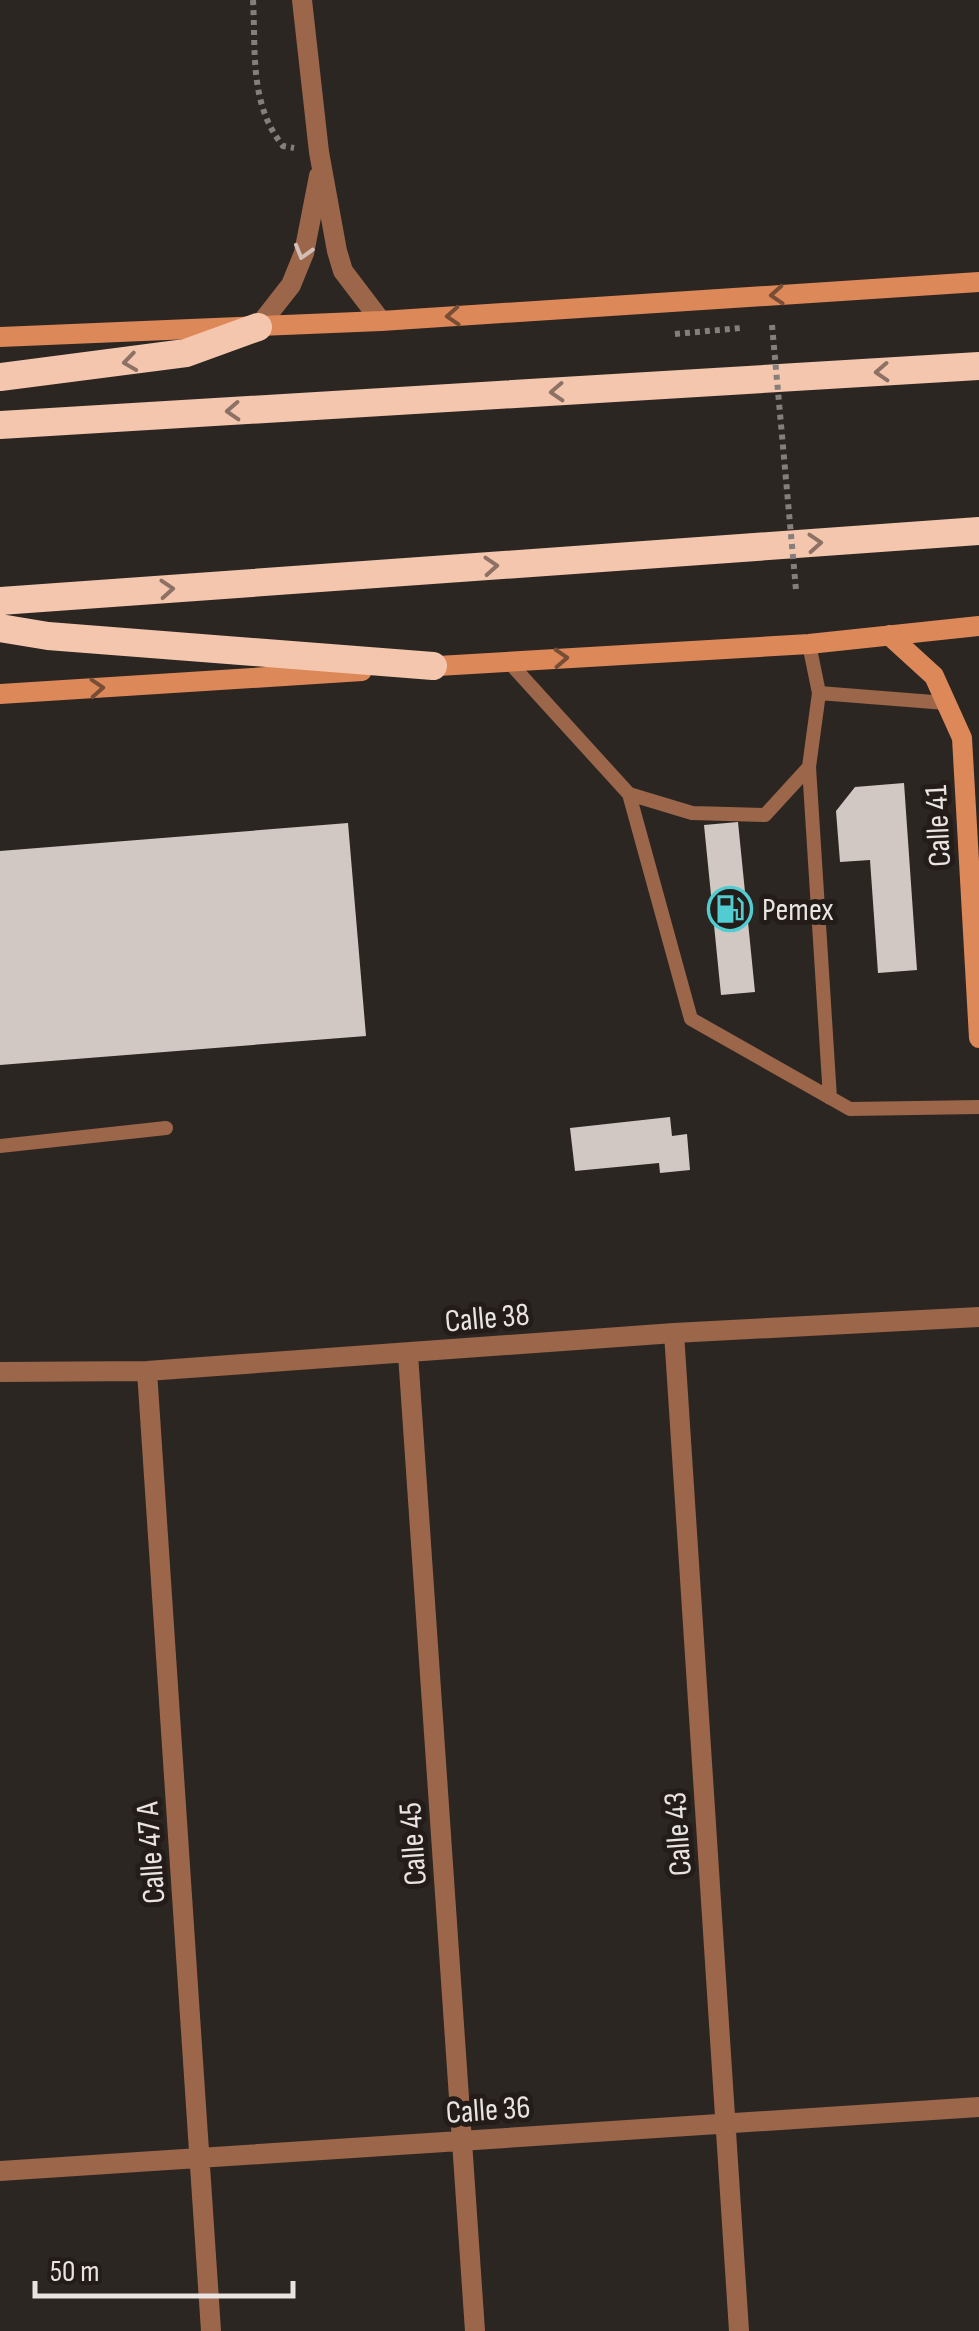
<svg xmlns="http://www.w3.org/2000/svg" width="979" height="2331" viewBox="0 0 979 2331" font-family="'Sofia Sans Condensed',sans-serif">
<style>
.building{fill:#d1c8c3}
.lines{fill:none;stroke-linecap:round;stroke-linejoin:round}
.path{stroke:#857f7c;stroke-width:6;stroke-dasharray:5 5;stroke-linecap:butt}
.service{stroke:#9b6649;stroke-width:14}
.minor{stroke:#9b6649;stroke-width:20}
.tertiary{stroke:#9b6649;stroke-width:20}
.secondary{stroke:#dd8859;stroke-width:20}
.trunk{stroke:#f4c6ae;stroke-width:28}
.path-bridge{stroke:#857f7c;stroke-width:6;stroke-dasharray:5 5;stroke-linecap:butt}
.oneway{stroke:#d2beb4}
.oneway2{stroke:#774d36}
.oneway3{stroke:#8c7164}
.labels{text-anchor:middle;stroke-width:10;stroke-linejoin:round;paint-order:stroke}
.street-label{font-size:32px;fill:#e9e4e2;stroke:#231c19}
.poi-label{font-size:32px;fill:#e9e4e2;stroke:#231c19;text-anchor:start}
</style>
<rect width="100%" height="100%" fill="#2c2622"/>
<path class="building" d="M 904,783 L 917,970 L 878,973 L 870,860 L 840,862 L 836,811 L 855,787 Z
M 738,822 L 755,992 L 721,995 L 704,825 Z
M 348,823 L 366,1036 L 0,1065 L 0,851 Z
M 670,1117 L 672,1136 L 687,1134 L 690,1170 L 660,1173 L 659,1163 L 575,1171 L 570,1128 Z"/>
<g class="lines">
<path class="path" d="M 253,0 C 256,52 249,104 283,146 L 294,148
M 675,334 L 741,328"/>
<path class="service" d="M 508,661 L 629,794 L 692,813 L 765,815 L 809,767 L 819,693 L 809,644
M 819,693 L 946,703
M 809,767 L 830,1098
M 629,794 L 691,1019 L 850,1109 L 979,1107
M 0,1146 L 166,1128"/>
<path class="minor" d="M 674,1333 L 739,2331
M 408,1354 L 475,2331
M 147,1371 L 211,2331
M 0,1372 L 147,1371 L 674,1333 L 979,1317
M 0,2171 L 979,2107"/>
<path class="tertiary" d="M 302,0 L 319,152 L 337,251 L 343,271 L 381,321
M 258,327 L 291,285 L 304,253 L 319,176"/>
<path class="secondary" d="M 0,337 L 381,321 L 979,282
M 889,635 L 934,676 L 962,738 L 979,1038
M 421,667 L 809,644 L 979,626
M 0,694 L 362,671"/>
<path class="trunk" d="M 0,377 L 186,353 L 258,327
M 0,425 L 979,366
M 0,601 L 979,531
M 0,628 L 48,636 L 433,666"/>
<path class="path-bridge" d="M 772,325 L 796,590"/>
</g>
<defs><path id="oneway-chevron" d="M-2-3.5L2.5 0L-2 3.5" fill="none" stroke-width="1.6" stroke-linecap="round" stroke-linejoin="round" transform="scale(2.5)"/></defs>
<use class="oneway" href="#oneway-chevron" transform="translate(303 252) rotate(106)"/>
<g class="oneway2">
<use href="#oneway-chevron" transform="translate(777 295) rotate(176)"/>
<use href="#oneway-chevron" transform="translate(453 316) rotate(176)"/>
<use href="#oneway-chevron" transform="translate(561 658) rotate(-3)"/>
<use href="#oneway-chevron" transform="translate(97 688) rotate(-4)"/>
</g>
<g class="oneway3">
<use href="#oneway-chevron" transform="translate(130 362) rotate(172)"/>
<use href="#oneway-chevron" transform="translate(882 372) rotate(177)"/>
<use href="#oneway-chevron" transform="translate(557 392) rotate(177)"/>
<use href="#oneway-chevron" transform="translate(233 411) rotate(177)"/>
<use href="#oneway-chevron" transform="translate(815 543) rotate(-4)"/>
<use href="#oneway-chevron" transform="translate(491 566) rotate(-4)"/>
<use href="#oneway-chevron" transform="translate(167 589) rotate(-4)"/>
</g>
<defs>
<symbol id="fuel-ring" viewBox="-11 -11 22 22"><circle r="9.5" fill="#231c19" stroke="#51ccd1" stroke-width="1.5"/><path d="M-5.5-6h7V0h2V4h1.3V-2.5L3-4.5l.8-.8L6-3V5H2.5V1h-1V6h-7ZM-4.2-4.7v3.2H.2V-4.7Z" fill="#51ccd1"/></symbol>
</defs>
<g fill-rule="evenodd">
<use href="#fuel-ring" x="705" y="884" width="50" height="50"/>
</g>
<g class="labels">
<g class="street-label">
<text transform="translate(937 826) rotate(-93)" y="11">Calle 41</text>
<text transform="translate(487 1317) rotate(-5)" y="11">Calle 38</text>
<text transform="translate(677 1834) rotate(-94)" y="11">Calle 43</text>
<text transform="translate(412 1844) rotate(-94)" y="11">Calle 45</text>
<text transform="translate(150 1853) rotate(-94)" y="11">Calle 47 A</text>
<text transform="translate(488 2109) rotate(-4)" y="11">Calle 36</text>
</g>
<g class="poi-label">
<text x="762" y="920">Pemex</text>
</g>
</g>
<path d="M35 2281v15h258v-15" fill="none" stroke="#e9e4e2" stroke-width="5"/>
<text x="50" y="2281" font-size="30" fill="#e9e4e2" stroke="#231c19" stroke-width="8" paint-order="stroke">50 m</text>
</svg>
